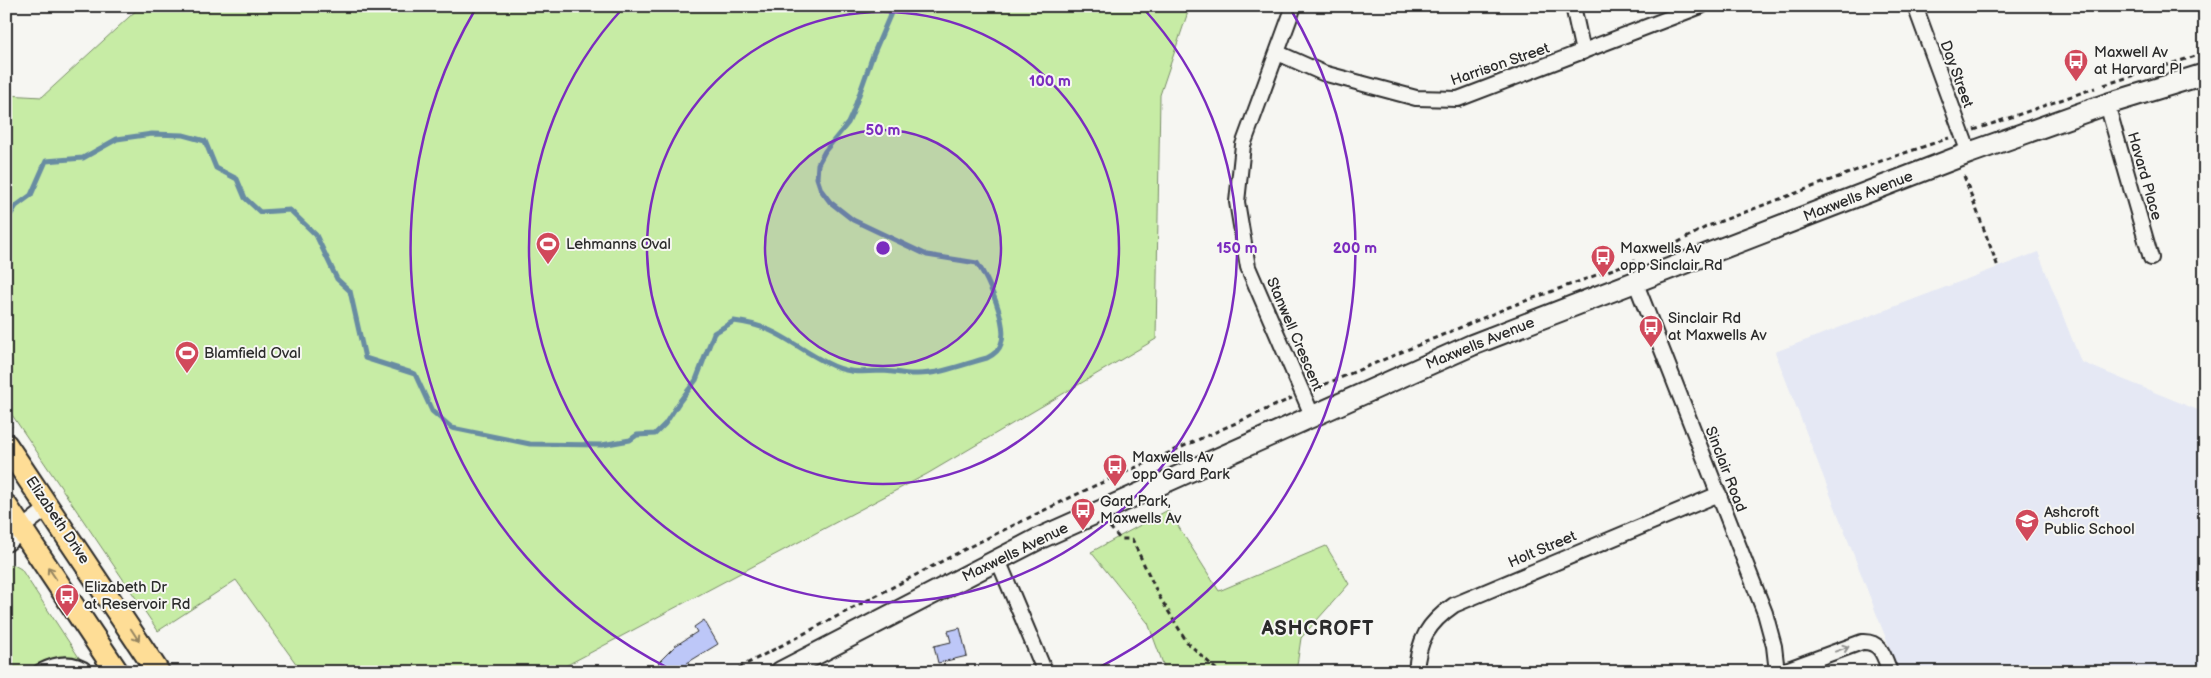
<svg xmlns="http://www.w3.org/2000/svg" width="2211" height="678" viewBox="0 0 2211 678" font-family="'Balsamiq Sans',sans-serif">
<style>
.built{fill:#e5e8f4}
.green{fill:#c7eca5;stroke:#798c68}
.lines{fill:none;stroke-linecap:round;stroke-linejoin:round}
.stream{stroke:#688ca2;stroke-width:5}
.building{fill:#bdc7f8;stroke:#2b2b2b}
.street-casing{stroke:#2b2b2b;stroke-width:18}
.secondary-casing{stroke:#2b2b2b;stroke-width:24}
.primary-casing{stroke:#2b2b2b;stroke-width:26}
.path{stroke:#2b2b2b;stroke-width:3;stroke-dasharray:5 4;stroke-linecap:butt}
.street{stroke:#f6f6f2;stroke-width:14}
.secondary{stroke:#f6f6f2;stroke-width:20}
.primary{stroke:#fedd96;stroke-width:22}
.oneway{stroke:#948460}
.oneway2{stroke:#90908e}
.ring{fill:none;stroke:#7b2cbf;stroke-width:2.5}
.labels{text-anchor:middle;stroke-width:4;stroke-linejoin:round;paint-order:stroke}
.poi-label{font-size:15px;fill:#2b2b2b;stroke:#f6f6f2;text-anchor:start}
.street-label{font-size:15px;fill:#2b2b2b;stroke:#f6f6f2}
.district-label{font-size:20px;font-weight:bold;letter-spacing:1px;fill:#2b2b2b;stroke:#f6f6f2}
.centre{fill:#7b2cbf;stroke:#f6f6f2;stroke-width:2.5}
.ring-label{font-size:15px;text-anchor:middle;font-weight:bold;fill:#7b2cbf;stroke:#f6f6f2;stroke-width:4;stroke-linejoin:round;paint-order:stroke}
</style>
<rect width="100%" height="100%" fill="#f6f6f2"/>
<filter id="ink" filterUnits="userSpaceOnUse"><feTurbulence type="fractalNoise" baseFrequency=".02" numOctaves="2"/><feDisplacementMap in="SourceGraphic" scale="10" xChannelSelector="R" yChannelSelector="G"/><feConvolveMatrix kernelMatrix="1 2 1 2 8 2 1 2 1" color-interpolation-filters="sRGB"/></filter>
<g filter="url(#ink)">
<path class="built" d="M 2038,252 L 2081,362 L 2205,413 L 2205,672 L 1899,672 L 1775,352 Z"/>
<path class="green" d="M 141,6 L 1190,6 L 1160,95 L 1156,339 L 927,474 L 554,672 L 302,672 L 236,580 L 158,631 L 6,406 L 6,95 L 42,97 Z
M 1168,510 L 1219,591 L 1326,546 L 1349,584 L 1301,638 L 1296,672 L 1166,672 L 1148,623 L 1091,552 Z
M 14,565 L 21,569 L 80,659 L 61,657 L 28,672 L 6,672 L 6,566 Z"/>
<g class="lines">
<path class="stream" d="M 6,222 L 16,206 L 31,195 L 46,161 L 83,158 L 117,139 L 152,134 L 183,135 L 205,141 L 216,168 L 237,179 L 245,198 L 260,212 L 290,210 L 316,235 L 337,279 L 350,291 L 365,358 L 415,374 L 432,411 L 452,428 L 530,444 L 602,445 L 630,440 L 637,435 L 655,434 L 665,424 L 680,401 L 696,380 L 714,333 L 734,321 C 777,326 791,345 827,363 C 848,374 861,372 882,371 C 894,371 905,375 917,374 C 942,374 964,364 987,358 C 993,355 999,351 1001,344 C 1009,325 988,279 977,263 L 927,255 L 853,220 L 830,202 L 821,190 L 817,178 L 818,164 L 825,151 L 848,123 L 853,112 L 873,55 L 894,6"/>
</g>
<path class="building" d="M 704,620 L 718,644 L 687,663 L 695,672 L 666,672 L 658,663 L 675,646 L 697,632 L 694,627 Z
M 960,628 L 967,656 L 938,663 L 934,646 L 951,642 L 948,631 Z"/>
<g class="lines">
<defs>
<path id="street" d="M 1294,6 L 1243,145 L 1237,202 L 1248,267 L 1312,415
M 1573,6 L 1583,52
M 1915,6 L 1969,153
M 1278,53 L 1323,73 L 1416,98 L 1458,99 L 1701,6
M 2107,104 L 2151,258
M 1635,281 L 1765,613 L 1774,646 L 1777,672
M 22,528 L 49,507
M 998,560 L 1045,672
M 40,672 C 55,664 72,660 87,672
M 1416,672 C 1418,640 1428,623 1454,605 L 1719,494
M 1780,672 L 1862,642 C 1881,641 1884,656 1890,672"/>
<path id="secondary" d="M 6,541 L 22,528
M 781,672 L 1038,539 L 1472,345 L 1969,153 L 2107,104 L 2205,74"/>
<path id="primary" d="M 6,445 L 158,672
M 6,506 L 117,672"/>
</defs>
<use href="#street" class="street-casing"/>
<use href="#secondary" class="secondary-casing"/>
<use href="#primary" class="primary-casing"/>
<path class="path" d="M 2104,85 L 2205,53
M 1974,130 L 2095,88
M 1964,176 L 1998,267
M 1662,251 L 1708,226 L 1884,160 L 1949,138
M 1316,388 L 1509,307 L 1635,261
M 6,420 L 12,427
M 1110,527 L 1120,539 L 1132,539 L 1159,596 L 1187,642 L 1219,672
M 731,672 L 971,546 L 1092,487 L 1292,398"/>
<use href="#street" class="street"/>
<use href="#secondary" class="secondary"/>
<use href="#primary" class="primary"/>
</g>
<defs><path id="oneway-shaft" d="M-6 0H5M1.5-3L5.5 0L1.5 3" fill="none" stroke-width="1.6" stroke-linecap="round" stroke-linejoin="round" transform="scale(1.25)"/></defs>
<g class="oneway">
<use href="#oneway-shaft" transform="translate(52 573) rotate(-124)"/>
<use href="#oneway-shaft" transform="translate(135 635) rotate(57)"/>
</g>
<use class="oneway2" href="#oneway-shaft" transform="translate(1842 649) rotate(-20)"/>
</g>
<circle cx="883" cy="248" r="118" fill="#7b2cbf" fill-opacity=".12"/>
<g class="ring">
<circle cx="883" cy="248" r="118"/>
<circle cx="883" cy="248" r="236"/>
<path d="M1142 7A354 354 0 1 1 624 7"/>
<path d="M672 670A472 472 0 0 1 476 8M1290 8A472 472 0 0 1 1094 670"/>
</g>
<defs>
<symbol id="bus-pin" viewBox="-11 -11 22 30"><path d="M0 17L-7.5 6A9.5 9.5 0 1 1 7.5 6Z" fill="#d1495b" stroke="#f6f6f2"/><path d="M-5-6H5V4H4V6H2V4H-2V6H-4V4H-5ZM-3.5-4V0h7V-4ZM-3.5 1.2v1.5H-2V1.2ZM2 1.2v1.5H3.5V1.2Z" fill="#fff"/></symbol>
<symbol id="stadium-pin" viewBox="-11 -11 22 30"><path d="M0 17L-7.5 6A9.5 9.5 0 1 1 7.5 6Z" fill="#d1495b" stroke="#f6f6f2"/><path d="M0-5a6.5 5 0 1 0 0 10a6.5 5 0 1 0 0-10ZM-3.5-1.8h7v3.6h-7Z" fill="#fff"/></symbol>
<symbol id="school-pin" viewBox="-11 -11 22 30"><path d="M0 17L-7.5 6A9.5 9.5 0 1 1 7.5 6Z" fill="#d1495b" stroke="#f6f6f2"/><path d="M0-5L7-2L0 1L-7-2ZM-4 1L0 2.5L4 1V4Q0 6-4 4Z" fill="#fff"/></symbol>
</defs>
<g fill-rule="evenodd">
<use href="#bus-pin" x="2062" y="47" width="28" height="38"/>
<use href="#stadium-pin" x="534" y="230" width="28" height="38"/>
<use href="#bus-pin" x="1589" y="243" width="28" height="38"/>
<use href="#bus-pin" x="1637" y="313" width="28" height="38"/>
<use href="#stadium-pin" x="173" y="339" width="28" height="38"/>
<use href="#bus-pin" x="1101" y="452" width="28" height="38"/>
<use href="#bus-pin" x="1069" y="496" width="28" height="38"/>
<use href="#school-pin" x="2013" y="507" width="28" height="38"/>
<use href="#bus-pin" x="53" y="582" width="28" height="38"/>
</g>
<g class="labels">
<g class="poi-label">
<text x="2094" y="57">Maxwell Av<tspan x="2094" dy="17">at Harvard Pl</tspan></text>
<text x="566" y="249">Lehmanns Oval</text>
<text x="1620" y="253">Maxwells Av<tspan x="1620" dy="17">opp Sinclair Rd</tspan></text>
<text x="1668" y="323">Sinclair Rd<tspan x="1668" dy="17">at Maxwells Av</tspan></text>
<text x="204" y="358">Blamfield Oval</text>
<text x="1132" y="462">Maxwells Av<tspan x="1132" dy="17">opp Gard Park</tspan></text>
<text x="1100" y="506">Gard Park,<tspan x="1100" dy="17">Maxwells Av</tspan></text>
<text x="2044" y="517">Ashcroft<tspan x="2044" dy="17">Public School</tspan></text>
<text x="84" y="592">Elizabeth Dr<tspan x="84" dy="17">at Reservoir Rd</tspan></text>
</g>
<g class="street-label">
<text transform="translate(1500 64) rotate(-19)" y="5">Harrison Street</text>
<text transform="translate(1957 74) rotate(70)" y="5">Day Street</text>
<text transform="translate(2145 176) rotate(74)" y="5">Havard Place</text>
<text transform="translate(1858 196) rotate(-21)" y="5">Maxwells Avenue</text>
<text transform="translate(1295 334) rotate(67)" y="5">Stanwell Crescent</text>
<text transform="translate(1480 343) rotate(-22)" y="5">Maxwells Avenue</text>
<text transform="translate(1726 469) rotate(69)" y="5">Sinclair Road</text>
<text transform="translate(58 520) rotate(56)" y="5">Elizabeth Drive</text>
<text transform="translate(1542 549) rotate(-23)" y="5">Holt Street</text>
<text transform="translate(1015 552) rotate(-26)" y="5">Maxwells Avenue</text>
</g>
<g class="district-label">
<text x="1318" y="635">ASHCROFT</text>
</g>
</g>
<circle cx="883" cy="248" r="8" class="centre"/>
<g class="ring-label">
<text x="1050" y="86">100 m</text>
<text x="883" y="135">50 m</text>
<text x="1237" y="253">150 m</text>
<text x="1355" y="253">200 m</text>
</g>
<rect width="2211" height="678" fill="none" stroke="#f6f6f2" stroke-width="25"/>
<rect x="12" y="12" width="2186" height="653" fill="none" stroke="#2b2b2b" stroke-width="2" filter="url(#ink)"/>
</svg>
